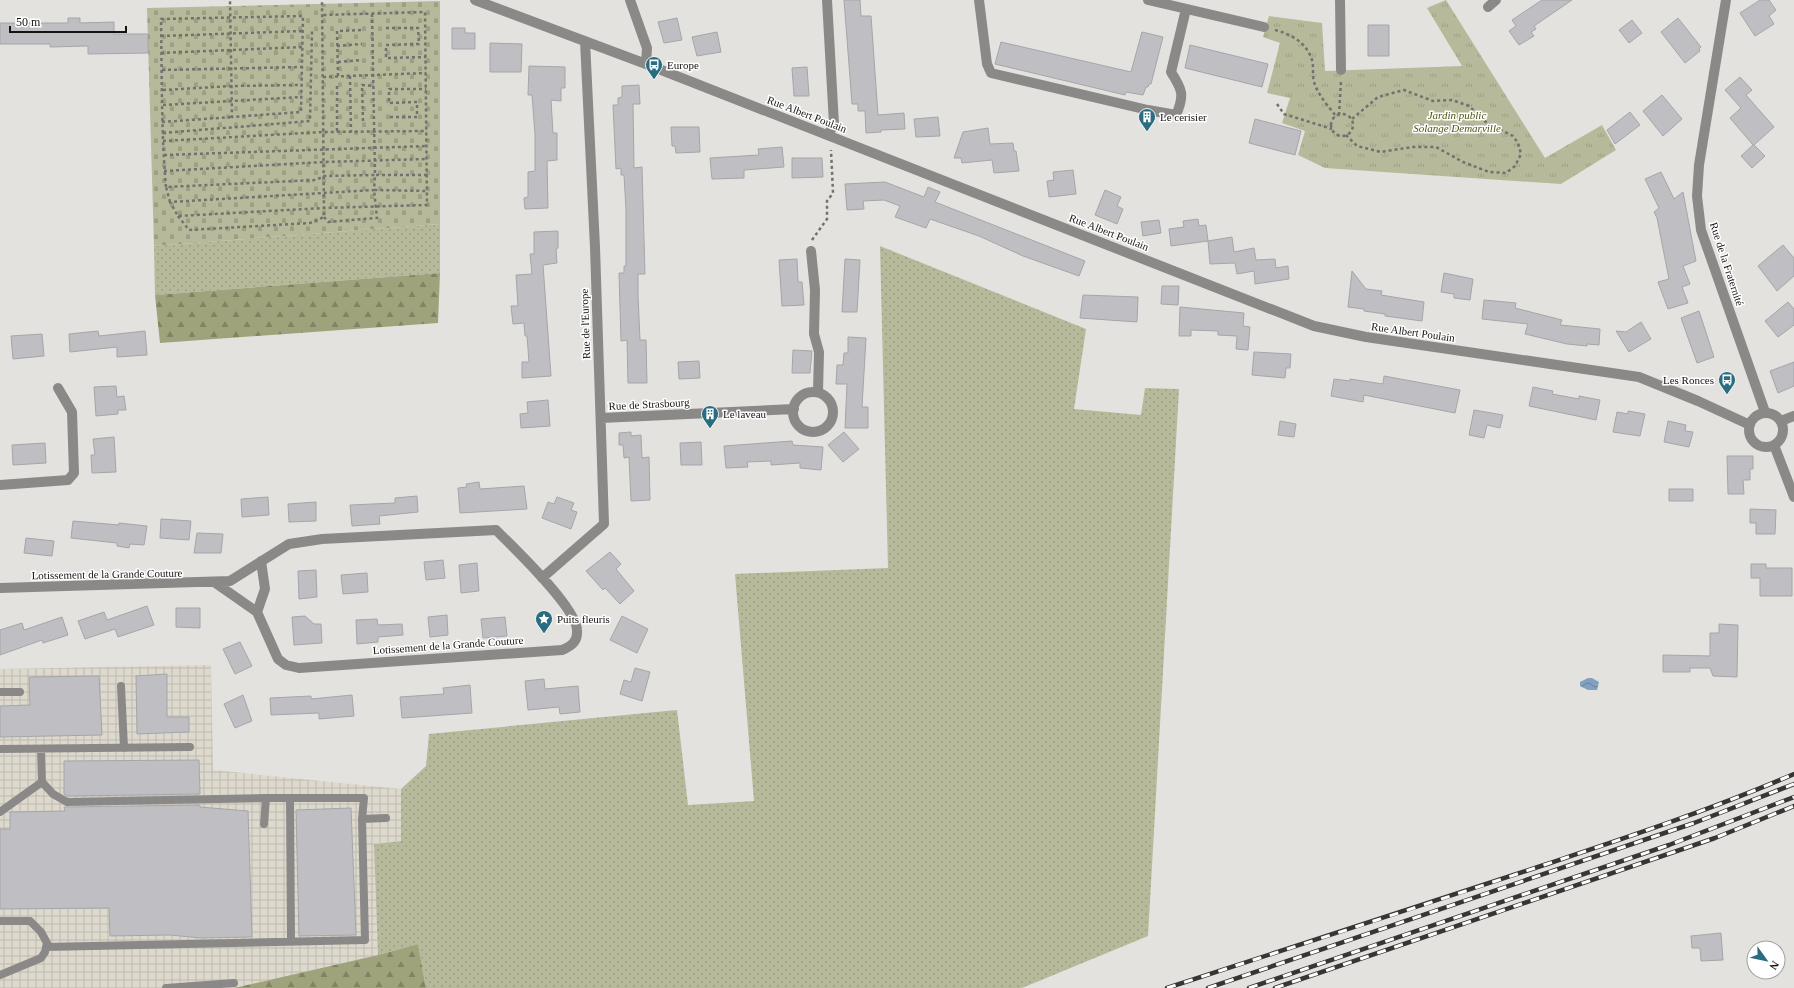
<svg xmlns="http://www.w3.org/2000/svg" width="1794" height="988" viewBox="0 0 1794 988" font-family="'Times New Roman',serif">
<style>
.industrial{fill:url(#industrial-grid)}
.grass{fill:url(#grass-dots)}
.forest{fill:url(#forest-firs)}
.cemetery{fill:url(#cemetery-stones)}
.park{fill:url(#park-tufts)}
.water{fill:url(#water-waves)}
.building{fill:#bebec3;stroke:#a5a6aa}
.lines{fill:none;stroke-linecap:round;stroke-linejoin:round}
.path{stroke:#72716e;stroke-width:2.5;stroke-dasharray:3 3;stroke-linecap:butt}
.lane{stroke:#8b8988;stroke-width:8}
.street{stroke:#8b8988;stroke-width:10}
.rail-casing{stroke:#373635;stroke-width:4.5}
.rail{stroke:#fff;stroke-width:3;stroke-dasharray:9;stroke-linecap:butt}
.labels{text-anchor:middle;stroke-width:3;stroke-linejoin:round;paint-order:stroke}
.poi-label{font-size:11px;fill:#141312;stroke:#fff;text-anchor:start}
.street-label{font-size:11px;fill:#141312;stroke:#fff}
.park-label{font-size:11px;font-style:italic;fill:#505512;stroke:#fff}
</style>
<defs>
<pattern id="industrial-grid" width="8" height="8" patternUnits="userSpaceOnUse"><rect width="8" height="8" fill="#ddd9cd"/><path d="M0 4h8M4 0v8" fill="none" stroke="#bdb9af"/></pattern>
<pattern id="grass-dots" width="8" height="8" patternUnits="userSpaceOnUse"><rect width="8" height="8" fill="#b6ba9a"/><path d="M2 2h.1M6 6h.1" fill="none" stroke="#9c9f84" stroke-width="1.8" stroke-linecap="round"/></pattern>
<pattern id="forest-firs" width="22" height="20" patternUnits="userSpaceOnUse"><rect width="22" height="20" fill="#9ea37b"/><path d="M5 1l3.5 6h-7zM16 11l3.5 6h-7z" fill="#808463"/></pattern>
<pattern id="cemetery-stones" width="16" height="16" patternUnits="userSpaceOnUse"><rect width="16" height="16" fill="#b6ba9a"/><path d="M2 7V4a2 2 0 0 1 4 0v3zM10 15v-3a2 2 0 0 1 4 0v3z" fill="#9c9f84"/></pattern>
<pattern id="park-tufts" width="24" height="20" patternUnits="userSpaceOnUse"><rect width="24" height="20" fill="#b6ba9a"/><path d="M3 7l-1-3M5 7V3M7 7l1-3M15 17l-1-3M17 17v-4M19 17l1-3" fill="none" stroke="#9c9f84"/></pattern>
<pattern id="water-waves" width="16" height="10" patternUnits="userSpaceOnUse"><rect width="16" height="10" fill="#82a0bf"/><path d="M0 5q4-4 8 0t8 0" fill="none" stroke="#69819a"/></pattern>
</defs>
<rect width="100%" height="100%" fill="#e4e2de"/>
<path class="industrial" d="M 211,665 L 213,770 L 401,789 L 401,841 L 374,844 L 378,955 L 234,988 L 0,988 L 0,669 Z"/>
<path class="grass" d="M 440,224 L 440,273 L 155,295 L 154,246 Z
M 880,246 L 1086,329 L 1074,409 L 1141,415 L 1145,388 L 1179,389 L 1148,936 L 1022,988 L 426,988 L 418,944 L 378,955 L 374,844 L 401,841 L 401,789 L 426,766 L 429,734 L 677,710 L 688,805 L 754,801 L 735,574 L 888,568 Z"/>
<path class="forest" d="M 440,273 L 438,323 L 160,343 L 155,295 Z
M 418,944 L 426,988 L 234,988 L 378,955 Z"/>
<path class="cemetery" d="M 440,1 L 440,224 L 154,246 L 147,8 Z"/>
<path class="park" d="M 1446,0 L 1545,158 L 1602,125 L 1616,150 L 1561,184 L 1325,168 L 1298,155 L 1305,131 L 1282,123 L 1290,98 L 1267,93 L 1280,43 L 1263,37 L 1269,16 L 1322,23 L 1325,71 L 1462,66 L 1427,8 Z"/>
<path class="water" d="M 1588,678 L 1592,678 L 1599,682 L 1597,690 L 1588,690 L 1580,686 L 1580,682 Z"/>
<path class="building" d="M 844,0 L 860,0 L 861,16 L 871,16 L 878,115 L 904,113 L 905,129 L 881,130 L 881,132 L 866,133 L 865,111 L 858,111 L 858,104 L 852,104 Z
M 1542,0 L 1572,0 L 1534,26 L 1536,29 L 1531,32 L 1534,36 L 1519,45 L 1509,31 L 1516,26 L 1512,20 Z
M 1760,0 L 1769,0 L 1776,10 L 1769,16 L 1774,24 L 1755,36 L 1740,13 Z
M 68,18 L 80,18 L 80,23 L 114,22 L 114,34 L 148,34 L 148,53 L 88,54 L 88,46 L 50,47 L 50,44 L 0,44 L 0,23 L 68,23 Z
M 677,18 L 682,40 L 664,43 L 658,22 Z
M 1678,18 L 1701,47 L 1699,49 L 1700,51 L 1685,63 L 1661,32 Z
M 1632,20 L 1642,33 L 1629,43 L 1619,30 Z
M 1368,25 L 1389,25 L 1389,56 L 1368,56 Z
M 452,28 L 465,28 L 465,33 L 475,33 L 475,49 L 452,49 Z
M 717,32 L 721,52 L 697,56 L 692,37 Z
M 1142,32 L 1163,37 L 1151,84 L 1149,84 L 1148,87 L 1146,87 L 1143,95 L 1126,92 L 1125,95 L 995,64 L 1001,42 L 1131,72 Z
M 490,43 L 522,44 L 521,72 L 490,72 Z
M 1190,45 L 1268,64 L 1262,87 L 1185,68 Z
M 529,66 L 565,67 L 565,88 L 561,88 L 561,101 L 551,100 L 553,133 L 557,133 L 557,160 L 547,161 L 548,208 L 525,209 L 524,198 L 528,197 L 528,172 L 535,171 L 535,134 L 532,95 L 528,95 Z
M 807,67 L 809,96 L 794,96 L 792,68 Z
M 1740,77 L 1752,90 L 1746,95 L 1774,127 L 1754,145 L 1765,156 L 1752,168 L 1741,156 L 1753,145 L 1730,118 L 1741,108 L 1725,90 Z
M 639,85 L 640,104 L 633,104 L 634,168 L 642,167 L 645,274 L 638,274 L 638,295 L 640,340 L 646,340 L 647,383 L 628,383 L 627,340 L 621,341 L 619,273 L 624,273 L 624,266 L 626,266 L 626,210 L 624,175 L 621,175 L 621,168 L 616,169 L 613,105 L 618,105 L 618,98 L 622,97 L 622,86 Z
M 1662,95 L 1682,119 L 1663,136 L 1643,111 Z
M 1630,112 L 1640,125 L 1615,144 L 1607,130 Z
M 938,117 L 940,136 L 916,137 L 914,119 Z
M 1255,119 L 1301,131 L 1295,155 L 1249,143 Z
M 671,127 L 699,127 L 700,152 L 676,153 L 675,146 L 672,146 Z
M 988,128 L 990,144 L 1013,143 L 1014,151 L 1016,151 L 1019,171 L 994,173 L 992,160 L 962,163 L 961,158 L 954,158 L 963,132 Z
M 782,147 L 784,167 L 744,170 L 744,178 L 712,179 L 710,158 L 759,155 L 758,149 Z
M 792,158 L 822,158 L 823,177 L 792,178 Z
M 1073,170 L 1076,194 L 1049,197 L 1047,181 L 1054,180 L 1053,172 Z
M 1661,172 L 1674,199 L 1683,192 L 1696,261 L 1683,266 L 1690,284 L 1682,287 L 1688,303 L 1668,309 L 1658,282 L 1669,279 L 1657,218 L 1654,212 L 1659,208 L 1645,179 Z
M 885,182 L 924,197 L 928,187 L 940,192 L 935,202 L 1085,261 L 1079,276 L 1023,256 L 979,236 L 930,219 L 926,228 L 895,217 L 900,206 L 884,200 L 863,201 L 864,209 L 847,210 L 845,184 Z
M 1105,190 L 1121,197 L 1117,206 L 1123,209 L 1117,224 L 1095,215 Z
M 1198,219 L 1199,226 L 1206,225 L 1208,241 L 1232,237 L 1234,252 L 1254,248 L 1256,260 L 1275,259 L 1276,268 L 1288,266 L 1289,279 L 1255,284 L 1254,271 L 1237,274 L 1235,263 L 1210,264 L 1208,241 L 1171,246 L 1169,229 L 1184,227 L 1183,221 Z
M 1159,220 L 1161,233 L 1143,236 L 1141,222 Z
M 558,231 L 558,248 L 556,249 L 557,263 L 543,265 L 551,376 L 522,378 L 522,362 L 529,362 L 527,336 L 525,336 L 524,323 L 513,324 L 511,306 L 518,306 L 516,275 L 532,274 L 530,254 L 534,254 L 534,232 Z
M 1783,245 L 1794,258 L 1794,276 L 1777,291 L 1758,266 Z
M 797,259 L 798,282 L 802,282 L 804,305 L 782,306 L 779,260 Z
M 845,259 L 860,260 L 857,312 L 842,312 Z
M 1352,271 L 1366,289 L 1382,291 L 1381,295 L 1424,302 L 1422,321 L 1385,316 L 1385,314 L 1364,311 L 1364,309 L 1348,307 Z
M 1444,273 L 1473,279 L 1470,300 L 1454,298 L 1454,294 L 1441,292 Z
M 1162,286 L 1179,286 L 1178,305 L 1161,304 Z
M 1083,295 L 1138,297 L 1137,322 L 1080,318 Z
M 1484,300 L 1516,303 L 1515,308 L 1562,320 L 1560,325 L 1600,329 L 1599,345 L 1587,344 L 1587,346 L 1567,344 L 1525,334 L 1528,324 L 1482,319 Z
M 1788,302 L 1794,309 L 1794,325 L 1778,337 L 1765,321 Z
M 1180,307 L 1244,313 L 1243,326 L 1250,327 L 1248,350 L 1236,349 L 1237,336 L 1218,335 L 1218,331 L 1191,330 L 1191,336 L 1179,336 Z
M 1699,311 L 1714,357 L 1697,363 L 1681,318 Z
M 1641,322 L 1651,339 L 1629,352 L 1616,331 L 1626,332 Z
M 98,331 L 99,336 L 145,331 L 147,355 L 117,357 L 117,347 L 70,352 L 69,334 Z
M 42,334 L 44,356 L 13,359 L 11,336 Z
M 848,337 L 866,338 L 862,407 L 868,407 L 868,428 L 845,428 L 847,384 L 836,384 L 837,365 L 843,365 L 844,353 L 848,353 Z
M 793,350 L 812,351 L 810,373 L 792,373 Z
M 1254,352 L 1291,354 L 1290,368 L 1286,368 L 1285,378 L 1252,375 Z
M 699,361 L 700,378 L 679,379 L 678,362 Z
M 1794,362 L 1794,386 L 1778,393 L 1770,371 Z
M 1384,376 L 1460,390 L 1455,413 L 1364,395 L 1363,402 L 1331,396 L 1334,379 L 1350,381 L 1350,379 L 1383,384 Z
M 116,386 L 117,397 L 124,396 L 126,410 L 118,410 L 118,414 L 96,416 L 94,387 Z
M 1533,387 L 1553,391 L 1552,394 L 1579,399 L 1579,396 L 1600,400 L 1596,420 L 1529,406 Z
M 548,400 L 550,426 L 521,428 L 520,414 L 528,413 L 527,402 Z
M 1474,410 L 1503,415 L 1500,428 L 1487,425 L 1484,438 L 1469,435 Z
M 1628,411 L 1645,414 L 1640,436 L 1613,432 L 1617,412 L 1628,414 Z
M 1280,421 L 1296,424 L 1294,437 L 1278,435 Z
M 1668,421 L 1686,425 L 1685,431 L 1693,432 L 1689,447 L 1664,442 Z
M 631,432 L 631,436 L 641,435 L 642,458 L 649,457 L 650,500 L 631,501 L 629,457 L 624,458 L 623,445 L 619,445 L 619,433 Z
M 844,432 L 859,449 L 843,462 L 828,445 Z
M 114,437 L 116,472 L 92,473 L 91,455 L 95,455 L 93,439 Z
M 792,441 L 793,445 L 823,447 L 821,470 L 800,468 L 800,463 L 771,465 L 771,461 L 747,462 L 748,467 L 726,468 L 724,446 Z
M 701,442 L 702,465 L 681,465 L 680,443 Z
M 45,443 L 46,463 L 13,465 L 12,445 Z
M 1727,456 L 1753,456 L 1753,469 L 1750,469 L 1750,480 L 1743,480 L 1744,494 L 1728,494 Z
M 479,482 L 480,489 L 524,486 L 527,509 L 460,513 L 458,488 L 467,487 L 466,484 Z
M 1669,489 L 1693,489 L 1693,501 L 1669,501 Z
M 417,496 L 418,512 L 379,516 L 380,524 L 352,526 L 350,505 L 395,503 L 395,498 Z
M 268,497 L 269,515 L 242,517 L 241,499 Z
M 557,497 L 574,503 L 571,510 L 577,512 L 571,529 L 542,518 L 548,502 L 554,504 Z
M 316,502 L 316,521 L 289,522 L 288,504 Z
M 1750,509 L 1776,510 L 1775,534 L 1756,534 L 1756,523 L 1750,523 Z
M 161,519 L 191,521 L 189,540 L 160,538 Z
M 73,521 L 119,525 L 119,523 L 147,526 L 144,545 L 130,544 L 129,548 L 117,546 L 117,543 L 71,538 Z
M 197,533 L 223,534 L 221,553 L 194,553 Z
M 26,538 L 54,541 L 52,556 L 24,553 Z
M 610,552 L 621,564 L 616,569 L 634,591 L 620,604 L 605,588 L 603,590 L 586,571 Z
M 443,560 L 445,578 L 426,580 L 424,562 Z
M 477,563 L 479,591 L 461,593 L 459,565 Z
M 1751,564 L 1766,564 L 1766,568 L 1792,568 L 1792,596 L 1760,596 L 1760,578 L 1751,578 Z
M 316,570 L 317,597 L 299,599 L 298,571 Z
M 367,573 L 368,592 L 343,594 L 341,575 Z
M 147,606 L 154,625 L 118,637 L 115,629 L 85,639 L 78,621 L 104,612 L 107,620 Z
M 176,608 L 200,608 L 200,628 L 176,627 Z
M 447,615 L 448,635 L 430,637 L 428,617 Z
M 305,616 L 314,624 L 321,624 L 322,643 L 294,645 L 292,617 Z
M 622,616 L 648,629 L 637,653 L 610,640 Z
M 62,617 L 68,635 L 43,643 L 42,640 L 0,655 L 0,630 L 22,623 L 24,630 Z
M 505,617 L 507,636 L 483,638 L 481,619 Z
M 377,619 L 378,625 L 402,624 L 403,635 L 378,637 L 378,642 L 357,644 L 356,620 Z
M 1719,624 L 1738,625 L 1737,677 L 1713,676 L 1710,668 L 1690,668 L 1690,672 L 1663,672 L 1663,655 L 1710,656 L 1710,633 L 1719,633 Z
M 240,642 L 252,666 L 235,674 L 223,649 Z
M 635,668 L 650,672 L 642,701 L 620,694 L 624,680 L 631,682 Z
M 167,674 L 167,717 L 189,717 L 189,732 L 137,734 L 136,676 Z
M 99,676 L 102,735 L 0,737 L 0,706 L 30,705 L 29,677 Z
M 544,679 L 545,689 L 578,686 L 580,712 L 560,714 L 559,707 L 528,710 L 525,681 Z
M 470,685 L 472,713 L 402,718 L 400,697 L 444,694 L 443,688 Z
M 243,695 L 252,721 L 235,728 L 224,704 Z
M 352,695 L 354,716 L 319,719 L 319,713 L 271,715 L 270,698 L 311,696 L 311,699 Z
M 199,760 L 200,794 L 68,796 L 64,794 L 64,761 Z
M 200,805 L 200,807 L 248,811 L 252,937 L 200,938 L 170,935 L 110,936 L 109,908 L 0,909 L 0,829 L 10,829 L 10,812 L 65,811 L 64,807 Z
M 351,808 L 356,935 L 299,936 L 296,810 Z
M 1721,933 L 1723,960 L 1701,961 L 1700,948 L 1692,948 L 1691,936 Z"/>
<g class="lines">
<path class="path" d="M 372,14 L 375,175 L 427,175
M 386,28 L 418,28 L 419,44 L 386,45 L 386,58 L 426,57
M 1275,30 C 1291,34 1307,43 1312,60 C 1314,67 1312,75 1314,82 C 1318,95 1328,106 1336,116
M 161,36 L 303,31
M 337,46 L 362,44
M 161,53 L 303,47
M 338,62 L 362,60
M 162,70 L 302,67
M 338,76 L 337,31 L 364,30
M 350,76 L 351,132
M 323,77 L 426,73
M 337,86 L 337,132
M 163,90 L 232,86 L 301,85
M 1277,104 L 1284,114 L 1332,129
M 163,105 L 301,97
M1331 125a11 11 0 1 1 22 0a11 11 0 1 1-22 0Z
M 1339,115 L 1341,81
M 390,117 L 417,117 L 417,102 L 389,103 L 389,89 L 426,89
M 363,121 L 362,85 L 374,86
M 162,122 L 232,117
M 163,133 L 310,121 L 312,31
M 1346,135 L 1357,146 L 1381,152 L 1412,147 L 1436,147 L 1463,162 L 1489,172 L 1506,173 L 1515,166 L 1521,154 L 1518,143 L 1513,136 L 1487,123 L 1469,106 L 1452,100 L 1433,101 L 1404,90 L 1378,97 L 1352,119
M 163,141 L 323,132 L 427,131
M 164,155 L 427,146
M 164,171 L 324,162 L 427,159
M 166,187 C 161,131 162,75 161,19 L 303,16 L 301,112 L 232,117 L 230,0
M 170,202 L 166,187 L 316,180 L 324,176 L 375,175 L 374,190 L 170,202 L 178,216 L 324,208 L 427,205 L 425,12 L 323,15
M 178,216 L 189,230 L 310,223 L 324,217 L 322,0
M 324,217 L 328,222 L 377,218 L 374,190 L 427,191
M 812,240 L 827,219 L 827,201 L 833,193 L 831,150"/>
<path class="lane" d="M 121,686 L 124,748
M 0,692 L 20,692
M 0,749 L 190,747
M 42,782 L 53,794 L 67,802 L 266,798
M 0,812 L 42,782 L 41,749
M 264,824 L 266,798 L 290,798
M 0,921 L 30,921 L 41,932 L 47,943 L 45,952 L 41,958 L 0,975
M 291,941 L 290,798 L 364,798 L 362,819
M 46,947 L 365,940 L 362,819 L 386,818
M 166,988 L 234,983"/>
<path class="street" d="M 475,0 L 646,64 L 1314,326 L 1366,337 L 1639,377 L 1698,401 L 1750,425
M 630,0 L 647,48 L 646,64
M 827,0 L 834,124 L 828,135
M 979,0 L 987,64 L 991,73 L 1148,110 L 1176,115 C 1185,95 1182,89 1171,72 L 1186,9
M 1148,0 L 1264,27
M 1340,0 L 1341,70
M 1726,0 L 1699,165 L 1697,196 L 1701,230 L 1765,412
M 1488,7 L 1496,0
M 811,251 L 815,290 L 814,334 L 819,352 L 818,392
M793 412a20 20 0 1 1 40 0a20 20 0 1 1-40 0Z
M1749 430a17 17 0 1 1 34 0a17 17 0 1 1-34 0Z
M 601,418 L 794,409
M 1781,421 L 1794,416
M 1774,445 L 1794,497
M 0,485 L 68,480 L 74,473 L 72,412 L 58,388
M 542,578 L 604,524 L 595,247 L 585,41
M 0,588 L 230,581 L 289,544 L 322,539 L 496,530 C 514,548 576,607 577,630 C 578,641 572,646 562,650 L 299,668 L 286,665 L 278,659 L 257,612 L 214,582
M 257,612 L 265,589 L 261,561"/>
<defs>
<path id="rail" d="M 1167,988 C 1293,947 1419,907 1544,865 C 1628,837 1713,809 1794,774
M 1208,988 L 1694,823 L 1794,784
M 1249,988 L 1669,845 L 1794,797
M 1275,988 L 1715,838 L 1794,806"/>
</defs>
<use href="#rail" class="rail-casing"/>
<use href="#rail" class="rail"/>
</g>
<defs>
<symbol id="bus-pin" viewBox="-11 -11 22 30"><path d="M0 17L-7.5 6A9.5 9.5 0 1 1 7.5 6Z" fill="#2b6d80" stroke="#fff"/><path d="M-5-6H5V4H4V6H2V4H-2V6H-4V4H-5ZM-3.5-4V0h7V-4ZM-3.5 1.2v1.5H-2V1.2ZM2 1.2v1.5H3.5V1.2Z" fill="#fff"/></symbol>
<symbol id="building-pin" viewBox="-11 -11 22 30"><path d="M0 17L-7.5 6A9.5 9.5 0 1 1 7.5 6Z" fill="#2b6d80" stroke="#fff"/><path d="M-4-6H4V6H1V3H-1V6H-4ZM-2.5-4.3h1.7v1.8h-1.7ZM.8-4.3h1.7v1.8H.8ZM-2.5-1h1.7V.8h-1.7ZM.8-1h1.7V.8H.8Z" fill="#fff"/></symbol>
<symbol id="sight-pin" viewBox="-11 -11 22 30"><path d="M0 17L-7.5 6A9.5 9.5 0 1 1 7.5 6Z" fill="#2b6d80" stroke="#fff"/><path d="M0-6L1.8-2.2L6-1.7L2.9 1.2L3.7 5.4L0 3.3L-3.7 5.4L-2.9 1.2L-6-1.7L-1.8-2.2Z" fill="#fff"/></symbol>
</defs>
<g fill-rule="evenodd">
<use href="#bus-pin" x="644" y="55" width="20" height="27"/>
<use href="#building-pin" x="1137" y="107" width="20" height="27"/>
<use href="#bus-pin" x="1717" y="370" width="20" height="27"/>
<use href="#building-pin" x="700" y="404" width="20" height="27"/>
<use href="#sight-pin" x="534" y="609" width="20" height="27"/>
</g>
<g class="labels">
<g class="poi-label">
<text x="667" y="69">Europe</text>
<text x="1160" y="121">Le cerisier</text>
<text x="1714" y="384" text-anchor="end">Les Ronces</text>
<text x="723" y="418">Le laveau</text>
<text x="557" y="623">Puits fleuris</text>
</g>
<g class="street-label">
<text transform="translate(807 114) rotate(21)" y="4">Rue Albert Poulain</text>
<text transform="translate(1109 232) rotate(21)" y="4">Rue Albert Poulain</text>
<text transform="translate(1727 264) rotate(72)" y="4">Rue de la Fraternité</text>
<text transform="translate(585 324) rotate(-92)" y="4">Rue de l'Europe</text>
<text transform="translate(1413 332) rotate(8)" y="4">Rue Albert Poulain</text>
<text transform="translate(649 404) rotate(-3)" y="4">Rue de Strasbourg</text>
<text transform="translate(107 574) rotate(-1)" y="4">Lotissement de la Grande Couture</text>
<text transform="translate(448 645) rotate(-4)" y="4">Lotissement de la Grande Couture</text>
</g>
<g class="park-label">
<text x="1457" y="119">Jardin public<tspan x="1457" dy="13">Solange Demarville</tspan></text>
</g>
</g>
<g transform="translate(1766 960) rotate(123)"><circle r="19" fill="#ffffff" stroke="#a1a1a0"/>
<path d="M0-3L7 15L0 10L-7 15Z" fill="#2b6d80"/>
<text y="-6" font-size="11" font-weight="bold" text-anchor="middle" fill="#141312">N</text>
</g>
<path d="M10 26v6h116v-6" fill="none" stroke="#141312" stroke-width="2"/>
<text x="16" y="26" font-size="12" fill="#141312" stroke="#ffffff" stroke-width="3" paint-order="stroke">50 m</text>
</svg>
